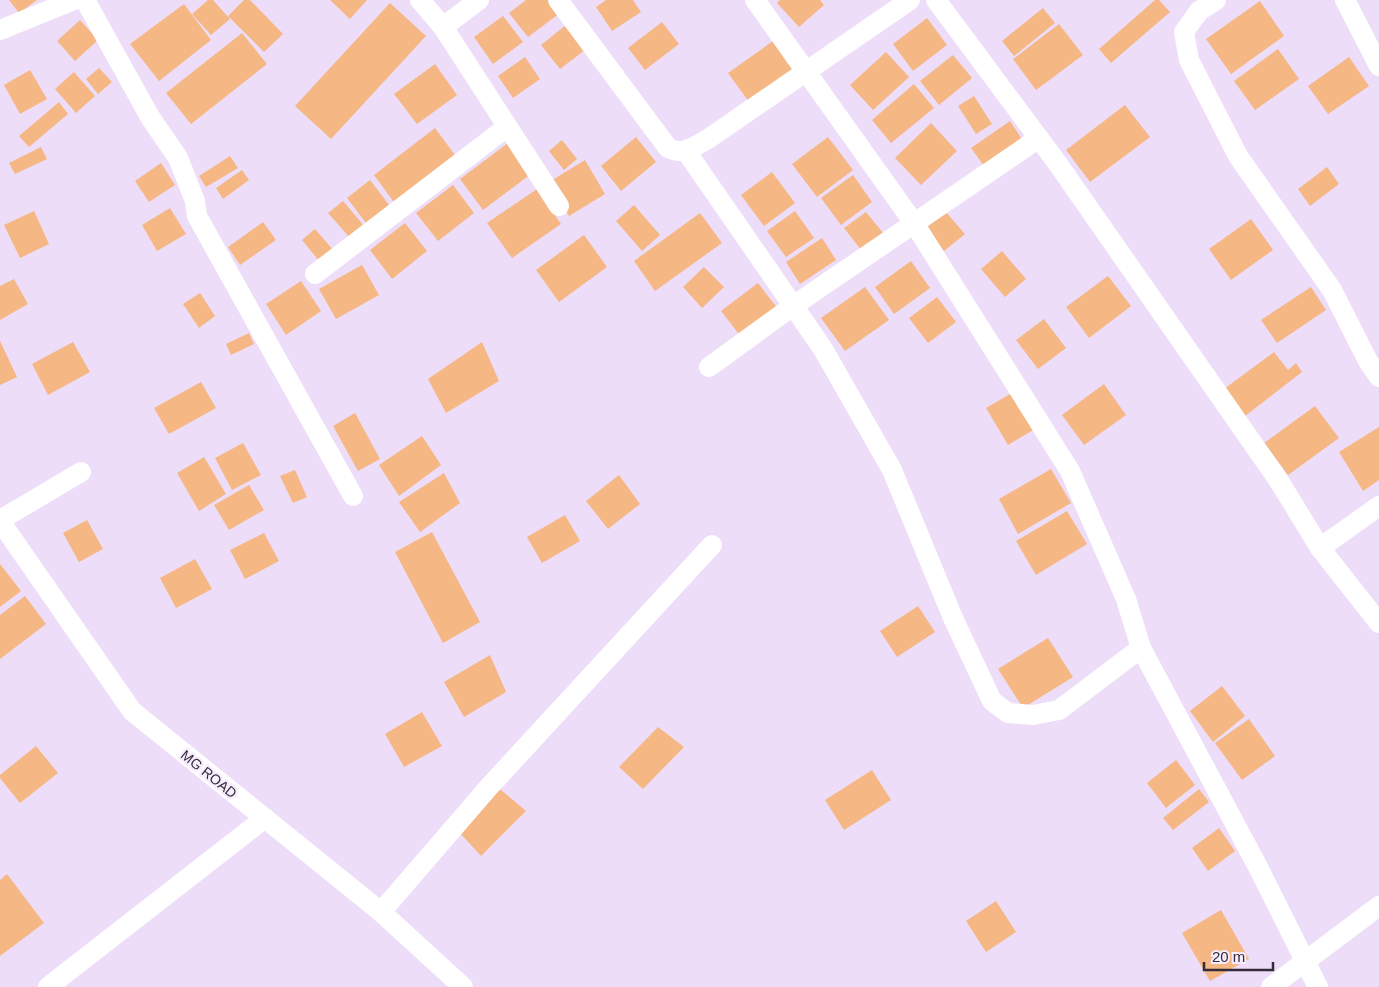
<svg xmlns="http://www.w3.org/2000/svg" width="1379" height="987" viewBox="0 0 1379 987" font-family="Helvetica,sans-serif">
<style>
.building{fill:#f5b783}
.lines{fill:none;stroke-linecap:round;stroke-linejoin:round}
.minor{stroke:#fff;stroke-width:20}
.labels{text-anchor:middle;stroke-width:5;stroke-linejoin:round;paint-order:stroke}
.street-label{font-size:14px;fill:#342d38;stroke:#f8edfe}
</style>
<rect width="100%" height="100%" fill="#eeddf9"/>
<path class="building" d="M 9,0 L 37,0 L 19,13 Z
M 208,0 L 213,0 L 230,19 L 211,35 L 192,14 Z
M 244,0 L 250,0 L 283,34 L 264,52 L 228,16 Z
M 330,0 L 367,0 L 350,19 Z
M 526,0 L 556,0 L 564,10 L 528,37 L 509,13 Z
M 606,0 L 633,0 L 641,12 L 612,31 L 596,7 Z
M 780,0 L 820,0 L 824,5 L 799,27 L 777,3 Z
M 1155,0 L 1159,0 L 1170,12 L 1111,63 L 1099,49 Z
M 1260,1 L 1284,36 L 1231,74 L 1206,39 Z
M 390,3 L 426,36 L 331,139 L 295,106 Z
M 184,4 L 211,40 L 159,81 L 130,44 Z
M 1043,8 L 1055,23 L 1014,56 L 1002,41 Z
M 503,16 L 523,42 L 493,64 L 474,37 Z
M 927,18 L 947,45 L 913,71 L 893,44 Z
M 80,20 L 98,40 L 75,61 L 57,41 Z
M 662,22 L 679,44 L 645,70 L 628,48 Z
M 1059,24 L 1083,55 L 1036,90 L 1013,59 Z
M 566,25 L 585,50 L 560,69 L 541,45 Z
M 242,33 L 267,64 L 191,124 L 166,93 Z
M 773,41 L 793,71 L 749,102 L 728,73 Z
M 1278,49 L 1299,79 L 1255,110 L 1234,81 Z
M 886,52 L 909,77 L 873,110 L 850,85 Z
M 953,55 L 972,78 L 939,105 L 920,81 Z
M 525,57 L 540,79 L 513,98 L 498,76 Z
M 1349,57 L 1369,86 L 1328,114 L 1308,86 Z
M 435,64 L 457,95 L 417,124 L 394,94 Z
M 99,68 L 112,82 L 98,94 L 86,79 Z
M 30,70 L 47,99 L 20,114 L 4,85 Z
M 74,72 L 95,96 L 76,113 L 55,89 Z
M 914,84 L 934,108 L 891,143 L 872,120 Z
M 974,96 L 992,124 L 976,134 L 958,106 Z
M 59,102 L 68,114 L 29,147 L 19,136 Z
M 1125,105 L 1150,137 L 1090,182 L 1066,150 Z
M 1010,121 L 1022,139 L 984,166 L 971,148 Z
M 931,123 L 957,151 L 921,185 L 895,158 Z
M 435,128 L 458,159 L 396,205 L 374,175 Z
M 636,137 L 656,162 L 621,191 L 601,166 Z
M 828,137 L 853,170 L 817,197 L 792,164 Z
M 562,140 L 577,159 L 564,170 L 549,151 Z
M 508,143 L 531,174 L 483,210 L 460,179 Z
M 41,147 L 47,159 L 15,174 L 9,163 Z
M 230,156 L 238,168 L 206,187 L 199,176 Z
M 585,160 L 605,194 L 569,216 L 549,182 Z
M 161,163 L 175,185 L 149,202 L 135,181 Z
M 1327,167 L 1339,184 L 1310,206 L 1298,189 Z
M 242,170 L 249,180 L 223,199 L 216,188 Z
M 772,172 L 795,203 L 764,226 L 741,195 Z
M 853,175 L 872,202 L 841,225 L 821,198 Z
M 370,180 L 393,210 L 369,227 L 347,198 Z
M 453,185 L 474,213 L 438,241 L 416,213 Z
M 537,189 L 561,224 L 512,258 L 487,223 Z
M 343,201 L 365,227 L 351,239 L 328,213 Z
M 634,205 L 660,235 L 642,251 L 616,221 Z
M 170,208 L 186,234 L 157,251 L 142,225 Z
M 34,211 L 49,244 L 20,258 L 4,225 Z
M 795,211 L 814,238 L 786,257 L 767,231 Z
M 945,211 L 965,234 L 944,251 L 925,229 Z
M 866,212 L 884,234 L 862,251 L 844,228 Z
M 700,213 L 722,243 L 655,291 L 634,261 Z
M 1251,219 L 1273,250 L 1231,280 L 1209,249 Z
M 263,222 L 276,240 L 240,265 L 228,247 Z
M 405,223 L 427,251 L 392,279 L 370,250 Z
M 315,229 L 334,251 L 320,262 L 302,240 Z
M 584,235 L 607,267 L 559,302 L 536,270 Z
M 822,238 L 836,260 L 800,284 L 786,262 Z
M 1002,251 L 1026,279 L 1005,297 L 981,269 Z
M 911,261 L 930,288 L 894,314 L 875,287 Z
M 362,265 L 379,295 L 336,319 L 319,289 Z
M 704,267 L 724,287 L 702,308 L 683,287 Z
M 1108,276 L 1131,306 L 1089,338 L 1066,307 Z
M 14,279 L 28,304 L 0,320 L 0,286 Z
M 301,281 L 321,311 L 286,335 L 266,304 Z
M 758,283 L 779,310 L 742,338 L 721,311 Z
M 865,287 L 889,320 L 845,351 L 821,318 Z
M 1311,287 L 1326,310 L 1277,343 L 1261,320 Z
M 200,293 L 215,316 L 199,328 L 183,304 Z
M 937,297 L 956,322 L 928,343 L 909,318 Z
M 1044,319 L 1066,348 L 1038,369 L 1016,340 Z
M 249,333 L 254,344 L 231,355 L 226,344 Z
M 0,341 L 17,377 L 0,385 Z
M 73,342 L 90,372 L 48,395 L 32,364 Z
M 482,342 L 499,381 L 446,413 L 428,379 Z
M 1274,352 L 1288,370 L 1296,363 L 1302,372 L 1245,416 L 1224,389 Z
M 201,382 L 216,408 L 169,434 L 154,408 Z
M 1104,384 L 1126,415 L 1084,445 L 1062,415 Z
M 1017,390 L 1038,427 L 1008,445 L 986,408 Z
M 1315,406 L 1339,438 L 1288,475 L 1264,443 Z
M 355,413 L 380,459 L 358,471 L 333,426 Z
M 1379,427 L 1379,480 L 1363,491 L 1339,452 Z
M 422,436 L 441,465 L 399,496 L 379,465 Z
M 243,443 L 261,475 L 232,490 L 215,458 Z
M 204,457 L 226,494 L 199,511 L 177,473 Z
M 1051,469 L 1071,503 L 1018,534 L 999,499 Z
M 295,470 L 307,497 L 293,503 L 280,476 Z
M 444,473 L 460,503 L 420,532 L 399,502 Z
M 619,475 L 640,504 L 608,529 L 586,501 Z
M 249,485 L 264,510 L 229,530 L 214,505 Z
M 1067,511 L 1087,544 L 1036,575 L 1016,541 Z
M 565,515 L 580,541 L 542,563 L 527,537 Z
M 87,520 L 103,549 L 79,562 L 63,533 Z
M 432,532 L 480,622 L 443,643 L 395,552 Z
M 264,533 L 279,561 L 245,579 L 230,550 Z
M 195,559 L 212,589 L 176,608 L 160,578 Z
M 0,564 L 21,591 L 0,607 Z
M 25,596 L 46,624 L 0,659 L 0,615 Z
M 918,606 L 935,632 L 897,657 L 880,631 Z
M 1048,638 L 1073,677 L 1023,708 L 998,669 Z
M 490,655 L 506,692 L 464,717 L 444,682 Z
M 1222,686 L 1245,716 L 1213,742 L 1190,711 Z
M 422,712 L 442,746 L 404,767 L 385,734 Z
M 1249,719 L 1275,756 L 1242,780 L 1215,743 Z
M 658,727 L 684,747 L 643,789 L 619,767 Z
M 36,746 L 58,773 L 20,803 L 0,778 L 0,775 Z
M 1176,760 L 1195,785 L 1166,808 L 1147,783 Z
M 872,770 L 891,800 L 844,830 L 825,800 Z
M 500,789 L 526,811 L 481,856 L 459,832 Z
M 1199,789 L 1209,802 L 1173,830 L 1163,818 Z
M 1219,828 L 1235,851 L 1208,871 L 1192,848 Z
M 7,874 L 44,923 L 0,956 L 0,880 Z
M 996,901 L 1016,932 L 986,952 L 966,921 Z
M 1221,910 L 1249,959 L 1210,981 L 1182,933 Z"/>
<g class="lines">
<path class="minor" d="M 85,0 L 150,117 L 178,158 L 195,201 L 197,216 L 353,496
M 420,0 L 443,27 L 559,206
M 558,0 L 668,148 C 683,156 695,146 708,139 L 910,0
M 755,0 L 914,223 L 1070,471 L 1126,599 L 1141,648 L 1258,867 L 1318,987
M 936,0 L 1058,164 L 1279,481 L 1320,548 L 1379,623
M 1216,0 L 1199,11 L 1184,32 L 1189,60 L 1238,156 L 1332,290 L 1368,361 L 1379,377
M 1345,0 L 1379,66
M 443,27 L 479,0
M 0,30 L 74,0
M 686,151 L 823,349 L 892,470 L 953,618 L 992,701 L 1008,713 L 1033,715 L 1059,710 L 1141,648
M 315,274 L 507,127
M 709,367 L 793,306 L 1039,138
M 0,520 L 81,472
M 0,521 L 132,711 L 381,912 L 463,987
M 1320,548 L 1379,506
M 381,912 L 488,788 L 712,545
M 48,987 L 265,818
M 1271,987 L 1379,906"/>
</g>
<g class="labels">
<g class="street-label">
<text transform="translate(209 774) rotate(39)" y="5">MG ROAD</text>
</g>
</g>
<path d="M1204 962v8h69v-8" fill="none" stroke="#342d38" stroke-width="2.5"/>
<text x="1212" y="962" font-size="15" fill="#342d38" stroke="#f8edfe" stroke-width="4" paint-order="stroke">20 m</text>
</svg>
